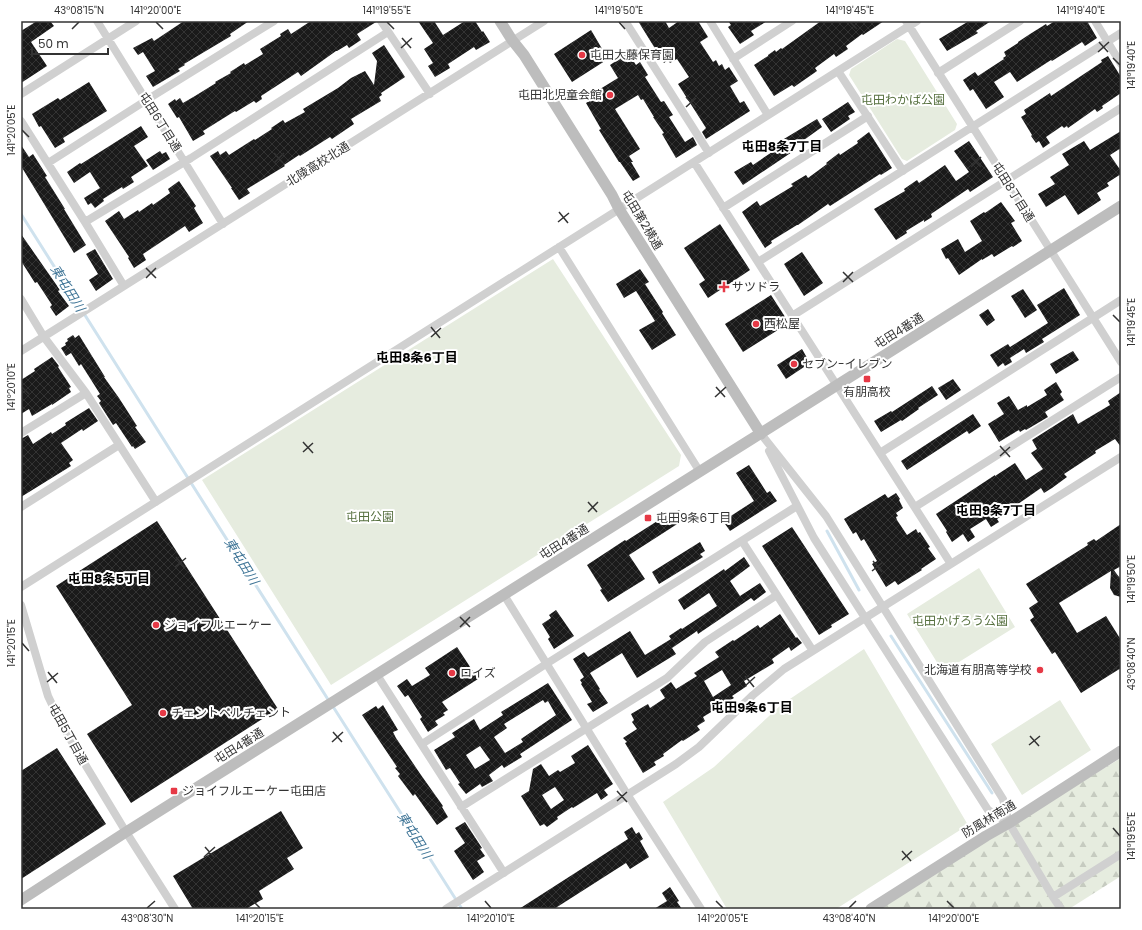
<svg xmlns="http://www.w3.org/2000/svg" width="1142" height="930" viewBox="0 0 1142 930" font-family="Poppins,'Noto Sans JP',sans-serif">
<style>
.forest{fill:url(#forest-firs)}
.park{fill:#e6ecdf}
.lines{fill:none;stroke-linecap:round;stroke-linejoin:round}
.stream{stroke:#cfe2ee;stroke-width:3}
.building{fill:url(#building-cross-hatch);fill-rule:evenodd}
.street{stroke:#d0d0d0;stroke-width:8}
.secondary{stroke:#bdbdbd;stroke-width:11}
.ticks{fill:none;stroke:#333;stroke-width:1.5}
.poi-dot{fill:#e63946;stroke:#fff;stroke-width:1.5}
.labels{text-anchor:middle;stroke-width:4;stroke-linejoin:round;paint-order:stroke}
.poi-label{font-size:12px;fill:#333;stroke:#fff;text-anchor:start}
.park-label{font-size:12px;fill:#56703f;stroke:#fff}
.street-label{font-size:12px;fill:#333;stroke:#fff}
.neighbourhood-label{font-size:13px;font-weight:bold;fill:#000;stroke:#fff}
.water-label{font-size:13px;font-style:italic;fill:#3f7597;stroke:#fff}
.neatline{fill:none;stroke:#333;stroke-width:1.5}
.ticks-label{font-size:10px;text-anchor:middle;fill:#333}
</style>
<defs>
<pattern id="forest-firs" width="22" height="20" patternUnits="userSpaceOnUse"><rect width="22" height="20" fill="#e6ecdf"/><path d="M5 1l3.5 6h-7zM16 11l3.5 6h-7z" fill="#c6cbc0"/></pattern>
<pattern id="building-cross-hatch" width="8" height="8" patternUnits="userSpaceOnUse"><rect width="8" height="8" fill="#1a1a1a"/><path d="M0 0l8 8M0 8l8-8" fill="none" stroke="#333"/></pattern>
</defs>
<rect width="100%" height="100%" fill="#fff"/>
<path class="forest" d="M 1121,758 L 1121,876 L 1069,909 L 878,909 L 987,840 Z"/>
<path class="park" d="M 897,39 L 905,41 L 957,124 L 955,130 L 907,161 L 902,159 L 849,75 L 851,69 Z
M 553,259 L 681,455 L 679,466 L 331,685 L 202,480 Z
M 979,568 L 1015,627 L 943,672 L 907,614 Z
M 864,649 L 968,825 L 836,909 L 727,909 L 663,802 L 714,767 L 781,705 Z
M 1060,700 L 1091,750 L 1022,795 L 991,744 Z"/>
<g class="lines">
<path class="stream" d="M 21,214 L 329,701
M 827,531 L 859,590
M 891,636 L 992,793
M 332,705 L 462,909"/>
</g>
<path class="building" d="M 37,21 L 50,21 L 54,26 L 31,42 L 47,66 L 21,83 L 21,31 Z
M 184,21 L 249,21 L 230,34 L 231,36 L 184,64 L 185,65 L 178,69 L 180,71 L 153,87 L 146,76 L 155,71 L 143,52 L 138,55 L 133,48 L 152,38 L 154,41 Z
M 311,21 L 376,21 L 376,22 L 357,34 L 361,40 L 349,48 L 347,45 L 337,51 L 336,51 L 301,76 L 298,72 L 261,96 L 262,99 L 256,103 L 254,101 L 236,112 L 235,111 L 203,131 L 205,134 L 193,141 L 179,117 L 177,118 L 168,104 L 175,99 L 176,101 L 180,98 L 183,103 L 195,96 L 216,83 L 215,82 L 231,73 L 230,72 L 244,63 L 245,65 L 263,54 L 260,49 L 281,36 L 280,34 L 288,29 L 291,34 Z
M 418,21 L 434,21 L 443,35 L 465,21 L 475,21 L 482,32 L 483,31 L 490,42 L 476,50 L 474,47 L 448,64 L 450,68 L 435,77 L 428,66 L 433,63 L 424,49 L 433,43 Z
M 638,21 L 665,21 L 669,28 L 679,21 L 698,21 L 708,37 L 700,42 L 713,62 L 716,60 L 719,66 L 722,64 L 725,70 L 729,67 L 738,81 L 730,86 L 740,103 L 744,101 L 750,111 L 706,139 L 702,132 L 706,128 L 678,84 L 689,77 L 677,59 L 670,63 L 668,60 L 664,63 Z
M 728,21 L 767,21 L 751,31 L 754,35 L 740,44 L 728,27 L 731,25 Z
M 821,21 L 884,21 L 863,35 L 862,34 L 846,46 L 848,49 L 836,57 L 834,54 L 815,68 L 817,71 L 794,87 L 792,85 L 774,96 L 754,65 L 768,56 L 768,55 L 775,50 L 776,52 L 781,48 L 782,49 Z
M 969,21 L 991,21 L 976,31 L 978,33 L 947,51 L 939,39 Z
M 1055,21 L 1087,21 L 1097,38 L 1085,46 L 1082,42 L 1052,61 L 1051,60 L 1017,82 L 1010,72 L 994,82 L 1004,97 L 986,109 L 973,89 L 970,91 L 963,80 L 975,72 L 978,76 L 1004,59 L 1003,58 L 1006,56 L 1004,52 L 1018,43 L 1018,42 L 1030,34 L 1046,24 L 1047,26 Z
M 591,30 L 608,59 L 572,82 L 554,54 Z
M 384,45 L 405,77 L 381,93 L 382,95 L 379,97 L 381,101 L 351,119 L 354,124 L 332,139 L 330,137 L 300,156 L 299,155 L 284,165 L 285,166 L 247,189 L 250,193 L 239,200 L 231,188 L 232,188 L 210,156 L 218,151 L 220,155 L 226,151 L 229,155 L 254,139 L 255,140 L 272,129 L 271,128 L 283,120 L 285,123 L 305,112 L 303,109 L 338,88 L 351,78 L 365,71 L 374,85 L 377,61 L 372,53 Z
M 628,53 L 636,65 L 640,62 L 648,75 L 645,77 L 661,102 L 664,101 L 673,115 L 669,117 L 685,142 L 693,137 L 697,145 L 676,158 L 662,134 L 664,133 L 653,117 L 654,117 L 643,99 L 641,100 L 638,95 L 615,109 L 640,149 L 629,156 L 633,162 L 631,162 L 640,177 L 633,181 L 620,162 L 619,162 L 599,130 L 601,129 L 586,103 L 591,100 L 592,94 L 618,78 L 610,65 Z
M 1108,56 L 1121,77 L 1121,93 L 1102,106 L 1103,108 L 1097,112 L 1095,109 L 1068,128 L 1067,126 L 1064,128 L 1062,126 L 1046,137 L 1050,143 L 1043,148 L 1039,141 L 1036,143 L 1031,136 L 1032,135 L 1021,117 L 1026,114 L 1024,110 L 1050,93 L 1051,96 L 1102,62 L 1101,60 Z
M 89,82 L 107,111 L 63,138 L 65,142 L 55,148 L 41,126 L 39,127 L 32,114 L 58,98 L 60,100 Z
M 848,102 L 855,112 L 848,116 L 850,119 L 831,132 L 822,119 Z
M 817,119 L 822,127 L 790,150 L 792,152 L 743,185 L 734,172 L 751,162 L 753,165 L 772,152 L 769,148 Z
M 141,126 L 148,137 L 134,146 L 148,166 L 131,177 L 134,182 L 123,189 L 122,187 L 103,199 L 104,201 L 95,208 L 91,203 L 88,205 L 84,198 L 100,188 L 90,172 L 74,183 L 67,172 L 80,163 L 81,164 Z
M 1121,131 L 1121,148 L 1110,155 L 1121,171 L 1121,174 L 1107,183 L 1109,186 L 1097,193 L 1101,200 L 1078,215 L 1065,195 L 1046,207 L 1038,194 L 1055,184 L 1050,177 L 1069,165 L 1062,154 L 1084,141 L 1090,150 Z
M 869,132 L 892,168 L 881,175 L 880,174 L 830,206 L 828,204 L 798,225 L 797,225 L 771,241 L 772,243 L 765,248 L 742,212 L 757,201 L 760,206 L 793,186 L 791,184 L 806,175 L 808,178 L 827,164 L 826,163 L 839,153 L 840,155 L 858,143 L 857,141 Z
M 969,141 L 993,177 L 970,192 L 968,189 L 931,214 L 932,217 L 924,222 L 924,220 L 906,231 L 907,233 L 896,240 L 874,209 L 905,191 L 904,189 L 917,180 L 919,183 L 945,165 L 956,181 L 969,172 L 954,151 Z
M 21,145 L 29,157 L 33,154 L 47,176 L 45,177 L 65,209 L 64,209 L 86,245 L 74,253 L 21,166 Z
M 160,151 L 162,154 L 166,152 L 170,159 L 153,170 L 146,160 Z
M 179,181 L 196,206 L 194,208 L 203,223 L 189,232 L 185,226 L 143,254 L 146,260 L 134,268 L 128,258 L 129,257 L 105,221 L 119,211 L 124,219 L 138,210 L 139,212 L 152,203 L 153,205 L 170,193 L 168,189 Z
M 1001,202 L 1015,221 L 1011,223 L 1022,241 L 1013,247 L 1012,246 L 994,257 L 992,254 L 982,260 L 982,259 L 959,275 L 948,258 L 946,259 L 941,249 L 958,239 L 965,252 L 982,241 L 970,221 L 984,212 L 985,213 Z
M 720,224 L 750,270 L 708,298 L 699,284 L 705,280 L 684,248 Z
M 21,234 L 60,290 L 58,291 L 69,306 L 56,316 L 50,307 L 52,305 L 37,282 L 35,283 L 21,261 Z
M 95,249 L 113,279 L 96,291 L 89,280 L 98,274 L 86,254 Z
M 802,252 L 823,283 L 804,296 L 784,264 Z
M 640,269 L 649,282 L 645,284 L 663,312 L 662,313 L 676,335 L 652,350 L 639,330 L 655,321 L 636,291 L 624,298 L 616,284 Z
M 1064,288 L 1080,315 L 1042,339 L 1044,342 L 1026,353 L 1024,349 L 1010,358 L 1012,362 L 1005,366 L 1003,363 L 998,367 L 990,355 L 1008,344 L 1010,347 L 1048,323 L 1037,305 Z
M 1023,289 L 1037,310 L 1025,318 L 1011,296 Z
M 771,295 L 789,323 L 743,352 L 725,324 Z
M 988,309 L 995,320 L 987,326 L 979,315 Z
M 73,335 L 75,338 L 79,335 L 105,377 L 104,377 L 119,398 L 137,426 L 135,427 L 146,442 L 135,449 L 133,446 L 132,447 L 116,423 L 113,425 L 99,403 L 101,401 L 97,396 L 100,394 L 81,364 L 79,366 L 71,353 L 66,356 L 61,348 L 66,345 L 65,343 L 68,341 L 67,339 Z
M 802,349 L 810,363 L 786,379 L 777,365 Z
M 1073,351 L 1079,360 L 1056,374 L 1050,364 Z
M 52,357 L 59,366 L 58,367 L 71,387 L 69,388 L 71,392 L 52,405 L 52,404 L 32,416 L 29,409 L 21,414 L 21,380 L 35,371 L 34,369 Z
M 953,379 L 961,390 L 946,400 L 938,388 Z
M 1056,382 L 1062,392 L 1060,394 L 1064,400 L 1045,412 L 1048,417 L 1026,430 L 1025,429 L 1020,432 L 1019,430 L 999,442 L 988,424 L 1004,414 L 997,403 L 1009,396 L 1018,410 L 1027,405 L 1027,407 L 1047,395 L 1044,390 Z
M 932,386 L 938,395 L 918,408 L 919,409 L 902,421 L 901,420 L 881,432 L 874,421 L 891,411 L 892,412 Z
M 1121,392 L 1121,447 L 1115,439 L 1095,451 L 1096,453 L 1064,474 L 1067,477 L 1052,488 L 1044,493 L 1041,488 L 1018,504 L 1018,505 L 997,519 L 999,522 L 991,527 L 986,519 L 970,529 L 975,537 L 968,542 L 963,534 L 952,542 L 946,532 L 947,531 L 936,514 L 995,475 L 995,476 L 1015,463 L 1026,480 L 1043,469 L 1031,453 L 1037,449 L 1032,440 L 1073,414 L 1078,424 L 1110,405 L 1108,401 Z
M 89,408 L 98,421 L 83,431 L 82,429 L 61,443 L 73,460 L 69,463 L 71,466 L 21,497 L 21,439 L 28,435 L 33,444 L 51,432 L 52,434 L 66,425 L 65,423 Z
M 973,414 L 981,426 L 969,434 L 967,431 L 907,470 L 901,461 Z
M 749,465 L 767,493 L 770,491 L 777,501 L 730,531 L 723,521 L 754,501 L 736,473 Z
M 896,493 L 900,499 L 899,500 L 903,508 L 896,513 L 898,516 L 896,517 L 897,520 L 907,535 L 916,529 L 918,533 L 920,532 L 930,547 L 928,548 L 936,559 L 921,569 L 922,570 L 898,585 L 895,581 L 886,587 L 872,564 L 877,561 L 864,539 L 861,541 L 856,532 L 853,534 L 844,519 L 885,494 L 888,498 Z
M 679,510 L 685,519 L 629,555 L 645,579 L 608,602 L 600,590 L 602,589 L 587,565 L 625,540 L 626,541 L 673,511 L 674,513 Z
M 157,521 L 278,709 L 131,803 L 87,734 L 132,705 L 56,586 Z
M 1121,524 L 1121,566 L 1114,570 L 1121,581 L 1121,597 L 1114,595 L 1110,588 L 1111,571 L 1059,603 L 1077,633 L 1106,616 L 1121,640 L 1121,668 L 1081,693 L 1055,652 L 1052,654 L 1030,620 L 1034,617 L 1029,608 L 1038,602 L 1026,584 L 1088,545 L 1087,543 L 1094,539 L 1096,541 Z
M 792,527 L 849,614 L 831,625 L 832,627 L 819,635 L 762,546 Z
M 700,542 L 705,551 L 700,554 L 703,557 L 659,584 L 652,572 Z
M 744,557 L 750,566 L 730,581 L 740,596 L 760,583 L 766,592 L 754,601 L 751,598 L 698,634 L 697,631 L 672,648 L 676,654 L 637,678 L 622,653 L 590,673 L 600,689 L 599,690 L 608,703 L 593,712 L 587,704 L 592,702 L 581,684 L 582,683 L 580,680 L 584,677 L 573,659 L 584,652 L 588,657 L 630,631 L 645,655 L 671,639 L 669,636 L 681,628 L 682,629 L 717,606 L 709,593 L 684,610 L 678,600 L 724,569 L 725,571 Z
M 556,610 L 574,636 L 554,649 L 548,639 L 550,637 L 542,624 L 551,618 L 549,615 Z
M 780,614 L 796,638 L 797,637 L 802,643 L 791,651 L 789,647 L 772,659 L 774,663 L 744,681 L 747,686 L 732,696 L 734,698 L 703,717 L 705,721 L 697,726 L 700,730 L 683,741 L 682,740 L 663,754 L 664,756 L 654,762 L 656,765 L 643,773 L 625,743 L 627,742 L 623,738 L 637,729 L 632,722 L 634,720 L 631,714 L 648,704 L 650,708 L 665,698 L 660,690 L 671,682 L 676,689 L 697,676 L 694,673 L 719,657 L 715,652 L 733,640 L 734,641 L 758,625 L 760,628 ZM 722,670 L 731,685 L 713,697 L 704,681 Z
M 457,647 L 478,679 L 442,702 L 448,710 L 443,713 L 445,715 L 435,721 L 438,725 L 428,732 L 420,719 L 422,717 L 408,695 L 405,697 L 397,686 L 407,679 L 412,686 L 430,675 L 425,668 Z
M 548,683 L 572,720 L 520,754 L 522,757 L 504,768 L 502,765 L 489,775 L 493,781 L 482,787 L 480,784 L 466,794 L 458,784 L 460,783 L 450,768 L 446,770 L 434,750 L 455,737 L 452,733 L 474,719 L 480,730 L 503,715 L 501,712 ZM 543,700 L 545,703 L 548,701 L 556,715 L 521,739 L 523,742 L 505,753 L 494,737 L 507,728 L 504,724 ZM 480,746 L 490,760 L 475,769 L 466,755 Z
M 383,705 L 398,730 L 393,732 L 396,738 L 421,775 L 443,806 L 442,807 L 448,817 L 437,825 L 415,794 L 413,796 L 398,776 L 400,774 L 395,768 L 397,767 L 362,715 L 376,706 L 378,709 Z
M 588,745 L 613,784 L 604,790 L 608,795 L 601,800 L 597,793 L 573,808 L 572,807 L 557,817 L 558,819 L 547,827 L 544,824 L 540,826 L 521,796 L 529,791 L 533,769 L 541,764 L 549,776 L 558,770 L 560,772 L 575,763 L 571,756 ZM 555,787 L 564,800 L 551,809 L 542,795 Z
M 57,748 L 106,824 L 21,879 L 21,771 Z
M 281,811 L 303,848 L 287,858 L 294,869 L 259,891 L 263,899 L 246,909 L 193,909 L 173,876 Z
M 465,822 L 482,848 L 480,849 L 485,856 L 477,861 L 484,872 L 473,880 L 454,851 L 465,843 L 455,828 Z
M 632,827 L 636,834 L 639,832 L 643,839 L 640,841 L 649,857 L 630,869 L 626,863 L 554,909 L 519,909 L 628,839 L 624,832 Z
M 670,887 L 679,901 L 677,902 L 682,909 L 654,909 L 667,901 L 662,893 Z"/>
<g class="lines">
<path class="street" d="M 97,21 L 223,224
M 381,21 L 430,94
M 625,21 L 709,153
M 710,21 L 768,115
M 906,21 L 1121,362
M 1095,21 L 1121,64
M 733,59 L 792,21
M 838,71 L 903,171
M 938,73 L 1020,21
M 21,94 L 136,21
M 21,121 L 85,222 L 124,286
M 694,162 L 951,564
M 48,163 L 153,96 L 274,21
M 723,208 L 868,116
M 85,222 L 191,158 L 388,32
M 559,247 L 700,472
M 758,262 L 1121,33
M 21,299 L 44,337 L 86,393 L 156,502
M 792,316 L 1121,108
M 21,351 L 544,21
M 21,433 L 86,393
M 761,434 L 826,516 L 1003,799 L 1009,823 L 1053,897
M 769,451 L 814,538 L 988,810 L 1009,823
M 880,453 L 1121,300
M 21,507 L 119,445
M 915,507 L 1121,377
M 742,541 L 813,651
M 21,587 L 917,21
M 504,595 L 627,794 L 701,909
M 21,605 L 48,696 L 58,717 L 77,751 L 126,832 L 175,909
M 377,675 L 504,873
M 422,744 L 546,664 L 797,506
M 461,807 L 667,678 L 705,642 L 777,595
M 446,909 L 676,764 L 699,747 L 753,695 L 784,669 L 1121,457
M 1061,909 L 1053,897 L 1121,854"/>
<path class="secondary" d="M 500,21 L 512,40 L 524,55 L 612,195 L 619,209 L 761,434
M 21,900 L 126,832 L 750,440 L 1121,206
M 871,909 L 986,836 L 1009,823 L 1121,751"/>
</g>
<path class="ticks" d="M 156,22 L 163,29M 387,22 L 394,29M 619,22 L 625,29M 850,22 L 857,29M 1081,22 L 1088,29M 72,29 L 79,22M 402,38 L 411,48M 1099,42 L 1108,52M 401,48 L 412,38M 1098,52 L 1109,42M 1113,58 L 1120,65M 686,97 L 696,108M 686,107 L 696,98M 22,130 L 29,137M 274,153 L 283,163M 971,157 L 981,167M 274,163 L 284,153M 971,167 L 981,157M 559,212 L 568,223M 558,222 L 569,213M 146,268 L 156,278M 843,272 L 853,282M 146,278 L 156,268M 843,282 L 853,272M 1113,315 L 1120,322M 431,327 L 440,338M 431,337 L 441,328M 22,387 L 29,394M 716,387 L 725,397M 715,397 L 726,387M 303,442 L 313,453M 1000,446 L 1010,457M 303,452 L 313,443M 1000,456 L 1010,447M 588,502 L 597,512M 588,512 L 598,502M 176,557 L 185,568M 873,561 L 882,572M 175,567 L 186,558M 872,571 L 883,562M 1113,571 L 1120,579M 460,617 L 470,627M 460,627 L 470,617M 22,643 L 29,651M 1113,670 L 1120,664M 48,672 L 57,683M 745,676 L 754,687M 47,682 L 58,673M 745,686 L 755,677M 333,732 L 342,742M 1030,736 L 1039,746M 332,742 L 343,732M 1029,745 L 1040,736M 617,791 L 627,802M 617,801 L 627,792M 1113,828 L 1120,836M 205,847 L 214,857M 902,851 L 911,861M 204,857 L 215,847M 902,860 L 912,851M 253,901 L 260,908M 485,901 L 491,908M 716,901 L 723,908M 947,901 L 954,908M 147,908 L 155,901M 849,908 L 856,901"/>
<g class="poi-dot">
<circle cx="582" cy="55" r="4"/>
<circle cx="610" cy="95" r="4"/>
<path d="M722 281h4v4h4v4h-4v4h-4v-4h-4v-4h4z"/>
<circle cx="756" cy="324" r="4"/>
<circle cx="794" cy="364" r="4"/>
<rect x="863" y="375" width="8" height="8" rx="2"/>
<rect x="644" y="514" width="8" height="8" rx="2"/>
<circle cx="156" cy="625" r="4"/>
<circle cx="1040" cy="670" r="4"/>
<circle cx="452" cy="673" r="4"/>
<circle cx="163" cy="713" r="4"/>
<rect x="170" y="787" width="8" height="8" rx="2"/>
</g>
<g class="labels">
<g class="poi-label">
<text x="590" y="59">屯田大藤保育園</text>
<text x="602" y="99" text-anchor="end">屯田北児童会館</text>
<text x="732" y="291">サツドラ</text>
<text x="764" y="328">西松屋</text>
<text x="802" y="368">セブン-イレブン</text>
<text x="867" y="396" text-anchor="middle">有朋高校</text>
<text x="656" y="522">屯田9条6丁目</text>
<text x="164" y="629">ジョイフルエーケー</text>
<text x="1032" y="674" text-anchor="end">北海道有朋高等学校</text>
<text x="460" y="677">ロイズ</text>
<text x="171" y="717">チェントペルチェント</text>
<text x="182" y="795">ジョイフルエーケー屯田店</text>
</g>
<g class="park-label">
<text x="903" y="104">屯田わかば公園</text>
<text x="370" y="521">屯田公園</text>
<text x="960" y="625">屯田かげろう公園</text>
</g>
<g class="street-label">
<text transform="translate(160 122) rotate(58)" y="4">屯田6丁目通</text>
<text transform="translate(318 164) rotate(-32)" y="4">北陵高校北通</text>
<text transform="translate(1013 192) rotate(58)" y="4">屯田8丁目通</text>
<text transform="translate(642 220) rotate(59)" y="4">屯田第2横通</text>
<text transform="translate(899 331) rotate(-32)" y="4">屯田4番通</text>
<text transform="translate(564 542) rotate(-32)" y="4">屯田4番通</text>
<text transform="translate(68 734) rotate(61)" y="4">屯田5丁目通</text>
<text transform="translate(239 746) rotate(-32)" y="4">屯田4番通</text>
<text transform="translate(989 819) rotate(-31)" y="4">防風林南通</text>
</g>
<g class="neighbourhood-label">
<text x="782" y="151">屯田8条7丁目</text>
<text x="417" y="362">屯田8条6丁目</text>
<text x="996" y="515">屯田9条7丁目</text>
<text x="109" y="583">屯田8条5丁目</text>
<text x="752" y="712">屯田9条6丁目</text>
</g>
<g class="water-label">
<text transform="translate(68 288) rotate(58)" y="5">東屯田川</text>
<text transform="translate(242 561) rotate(58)" y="5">東屯田川</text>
<text transform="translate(415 835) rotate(58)" y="5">東屯田川</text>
</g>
</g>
<rect width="1142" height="930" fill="none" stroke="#ffffff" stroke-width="44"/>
<path d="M32 48v6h76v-6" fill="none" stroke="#333333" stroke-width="2"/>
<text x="38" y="48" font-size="12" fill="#333333" stroke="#ffffff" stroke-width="3" paint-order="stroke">50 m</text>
<rect x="22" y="22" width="1098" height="886" class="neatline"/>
<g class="ticks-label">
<text x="79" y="14">43°08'15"N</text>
<text x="156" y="14">141°20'00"E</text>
<text x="387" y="14">141°19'55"E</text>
<text x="619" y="14">141°19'50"E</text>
<text x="850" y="14">141°19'45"E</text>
<text x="1081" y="14">141°19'40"E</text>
<text transform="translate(1131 65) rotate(-90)" y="4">141°19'40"E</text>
<text transform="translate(11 130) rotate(-90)" y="4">141°20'05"E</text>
<text transform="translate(1131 322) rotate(-90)" y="4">141°19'45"E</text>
<text transform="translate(11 387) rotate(-90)" y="4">141°20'10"E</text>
<text transform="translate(1131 579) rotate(-90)" y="4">141°19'50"E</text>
<text transform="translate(11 643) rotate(-90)" y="4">141°20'15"E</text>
<text transform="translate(1131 664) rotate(-90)" y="4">43°08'40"N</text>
<text transform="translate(1131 836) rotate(-90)" y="4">141°19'55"E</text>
<text x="147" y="922">43°08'30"N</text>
<text x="260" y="922">141°20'15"E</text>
<text x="491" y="922">141°20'10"E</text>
<text x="723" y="922">141°20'05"E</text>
<text x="849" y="922">43°08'40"N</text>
<text x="954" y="922">141°20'00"E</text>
</g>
</svg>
